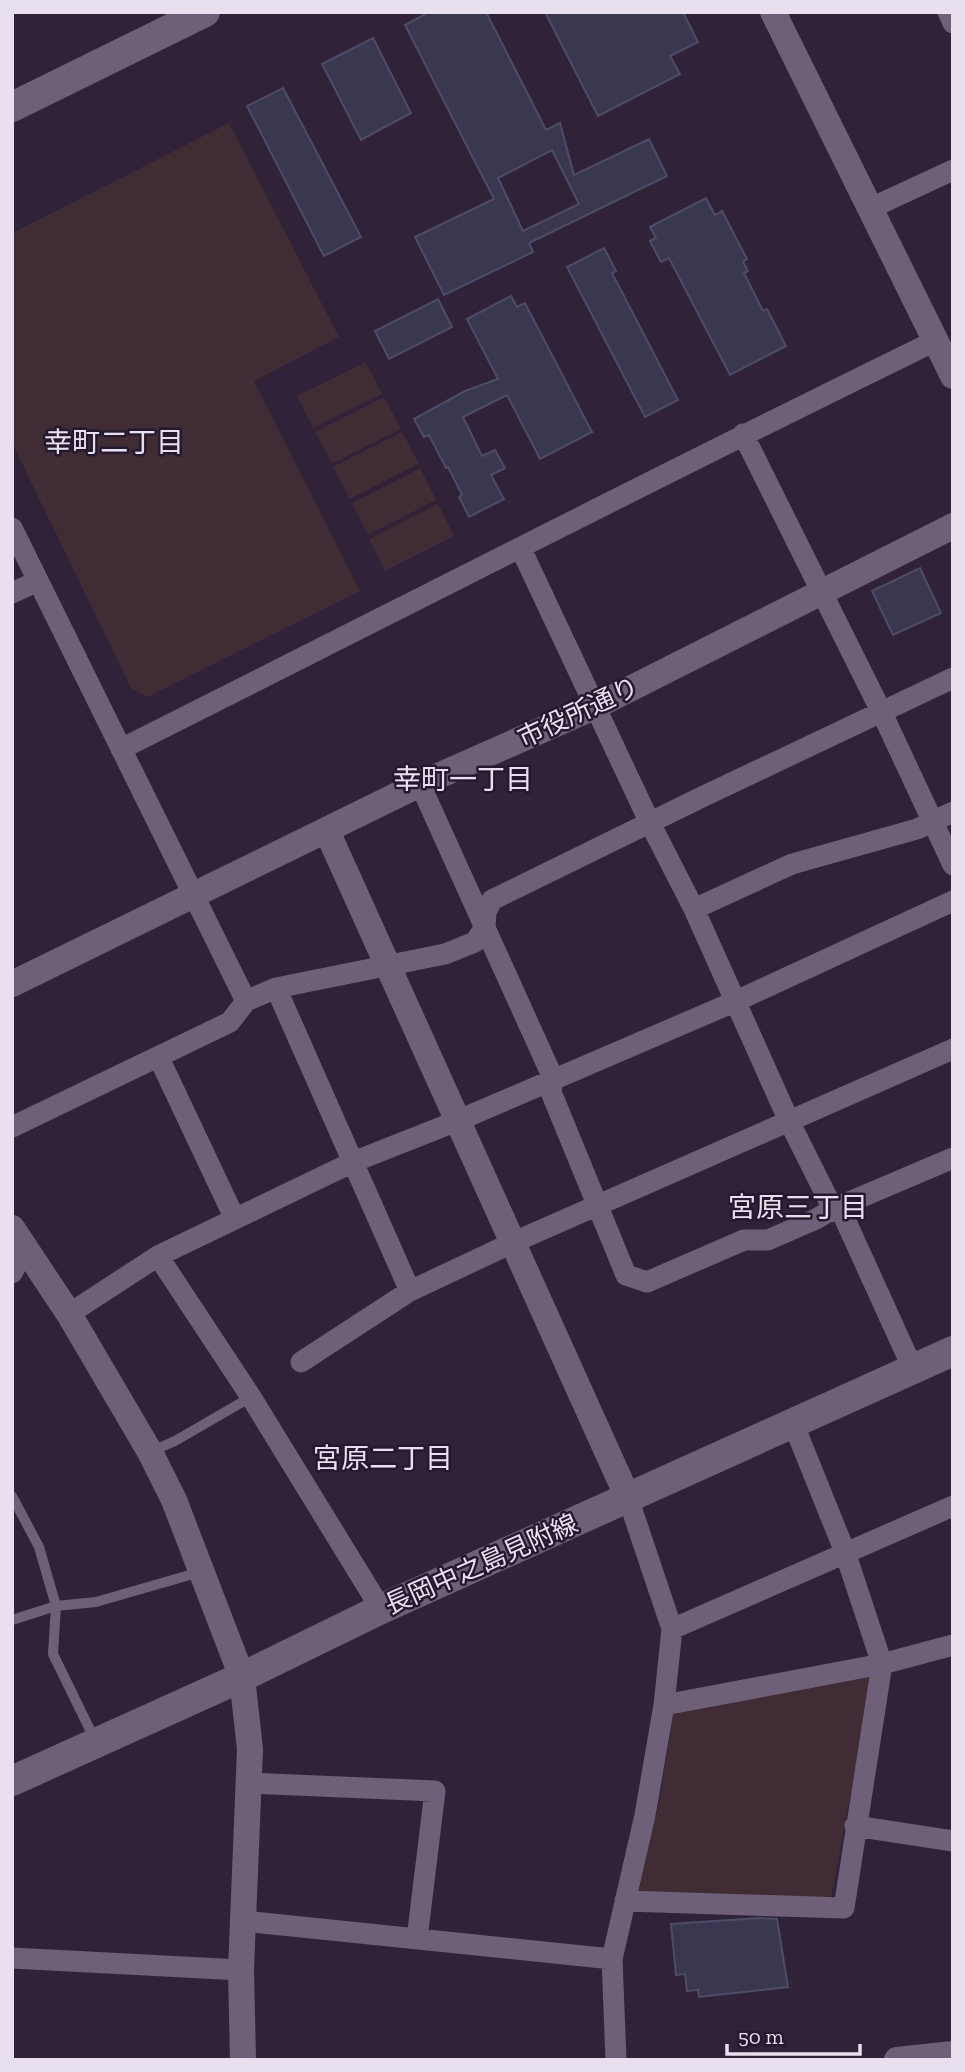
<svg xmlns="http://www.w3.org/2000/svg" width="965" height="2072" viewBox="0 0 965 2072" font-family="'Zilla Slab','Noto Sans JP',serif">
<style>
.green{fill:#402c34}
.building{fill:#3a3750;stroke:#4e4c66;stroke-width:2;fill-rule:evenodd}
.lines{fill:none;stroke-linecap:round;stroke-linejoin:round}
.service{stroke:#6f607a;stroke-width:10}
.minor{stroke:#6f607a;stroke-width:21}
.tertiary{stroke:#6f607a;stroke-width:26}
.secondary{stroke:#6f607a;stroke-width:30}
.labels{text-anchor:middle;stroke-width:5;stroke-linejoin:round;paint-order:stroke}
.street-label{font-size:26px;fill:#e8e0ef;stroke:#25192f}
.neighbourhood-label{font-size:28px;fill:#e8e0ef;stroke:#25192f}
</style>
<rect width="100%" height="100%" fill="#2f2239"/>
<path class="green" d="M 229,123 L 339,337 L 254,381 L 360,591 L 147,697 L 131,688 L 12,443 L 12,233 Z
M 366,362 L 382,394 L 313,428 L 297,396 Z
M 384,397 L 401,429 L 332,464 L 315,432 Z
M 402,432 L 419,464 L 350,499 L 333,467 Z
M 420,468 L 436,500 L 368,535 L 352,503 Z
M 438,504 L 454,536 L 385,571 L 369,539 Z
M 873,1674 L 831,1899 L 637,1892 L 659,1803 L 674,1710 Z"/>
<path class="building" d="M 429,12 L 486,12 L 546,130 L 560,123 L 574,175 L 649,139 L 667,176 L 529,243 L 533,252 L 444,295 L 415,237 L 494,199 L 405,25 ZM 552,150 L 579,204 L 523,231 L 498,178 Z
M 545,12 L 683,12 L 698,42 L 670,56 L 680,74 L 598,116 Z
M 373,38 L 411,113 L 361,140 L 322,64 Z
M 283,88 L 361,237 L 324,256 L 247,106 Z
M 706,198 L 715,215 L 722,211 L 747,259 L 743,262 L 748,271 L 744,273 L 763,311 L 767,309 L 786,346 L 730,375 L 669,258 L 661,262 L 650,241 L 656,238 L 650,227 Z
M 604,248 L 616,271 L 612,273 L 678,400 L 645,417 L 567,267 Z
M 511,296 L 517,307 L 525,303 L 592,432 L 540,459 L 507,395 L 463,417 L 482,456 L 495,450 L 505,468 L 491,475 L 504,499 L 469,517 L 459,497 L 462,495 L 448,467 L 446,468 L 429,435 L 424,437 L 414,419 L 465,391 L 498,379 L 467,319 Z
M 438,299 L 452,327 L 389,359 L 375,331 Z
M 920,568 L 941,613 L 893,635 L 872,591 Z
M 759,1918 L 777,1919 L 788,1987 L 699,1997 L 698,1990 L 687,1991 L 685,1974 L 676,1975 L 671,1924 Z"/>
<g class="lines">
<path class="service" d="M 150,1452 L 175,1441 L 251,1397
M 12,1496 L 39,1547 L 56,1606 L 53,1654 L 95,1740
M 12,1620 L 56,1606 L 96,1602 L 200,1572"/>
<path class="minor" d="M 948,12 L 953,23
M 871,208 L 953,170
M 743,434 L 882,713 L 953,865
M 12,528 L 246,1001
M 521,549 L 650,823 L 694,909 L 789,1121 L 833,1209 L 843,1215 L 913,1369
M 12,593 L 38,581
M 121,749 C 392,613 662,474 935,341
M 420,784 L 553,1078 L 551,1092 L 626,1275 L 647,1282 L 744,1240 L 768,1240 L 816,1219 L 833,1209 L 953,1158
M 694,909 L 792,864 L 917,829 L 953,812
M 276,988 L 410,1291
M 159,1058 L 235,1219
M 12,1127 L 230,1022 L 246,1001 L 276,988 L 445,954 L 475,942 L 485,927 L 486,912 L 492,900 L 704,796 L 953,678
M 158,1256 L 251,1397 L 381,1609
M 12,1273 L 26,1247
M 69,1314 L 158,1256 L 353,1162 L 457,1121 L 734,1002 L 953,901
M 301,1362 L 410,1291 L 512,1243 L 953,1049
M 672,1629 L 953,1506
M 664,1705 L 882,1664 L 953,1645
M 250,1783 L 435,1791 L 417,1939
M 855,1826 L 953,1841
M 625,1901 L 844,1908 L 882,1664 L 845,1552 L 793,1423
M 243,1921 L 612,1959
M 12,1958 L 241,1970
M 616,2060 L 612,1959 L 645,1815 L 664,1705 L 672,1629 L 628,1498"/>
<path class="tertiary" d="M 773,12 L 953,376
M 327,831 L 628,1498
M 12,984 L 420,784 L 596,706 L 953,526
M 12,1228 L 69,1314 L 150,1452 L 174,1500 L 242,1677 L 250,1749 L 241,1970 L 243,2060
M 897,2060 L 953,2054"/>
<path class="secondary" d="M 12,107 L 205,12
M 12,1781 L 242,1677 L 381,1609 L 953,1351"/>
</g>
<g class="labels">
<g class="street-label">
<text transform="translate(578 712) rotate(-25)" y="9">市役所通り</text>
<text transform="translate(481 1564) rotate(-24)" y="9">長岡中之島見附線</text>
</g>
<g class="neighbourhood-label">
<text x="114" y="452">幸町二丁目</text>
<text x="463" y="789">幸町一丁目</text>
<text x="798" y="1217">宮原三丁目</text>
<text x="383" y="1468">宮原二丁目</text>
</g>
</g>
<rect width="965" height="2072" fill="none" stroke="#e8e0ef" stroke-width="28"/>
<path d="M727 2044v10h133v-10" fill="none" stroke="#e8e0ef" stroke-width="3.5"/>
<text x="738" y="2044" font-size="21" fill="#e8e0ef" stroke="#25192f" stroke-width="5" paint-order="stroke">50 m</text>
</svg>
